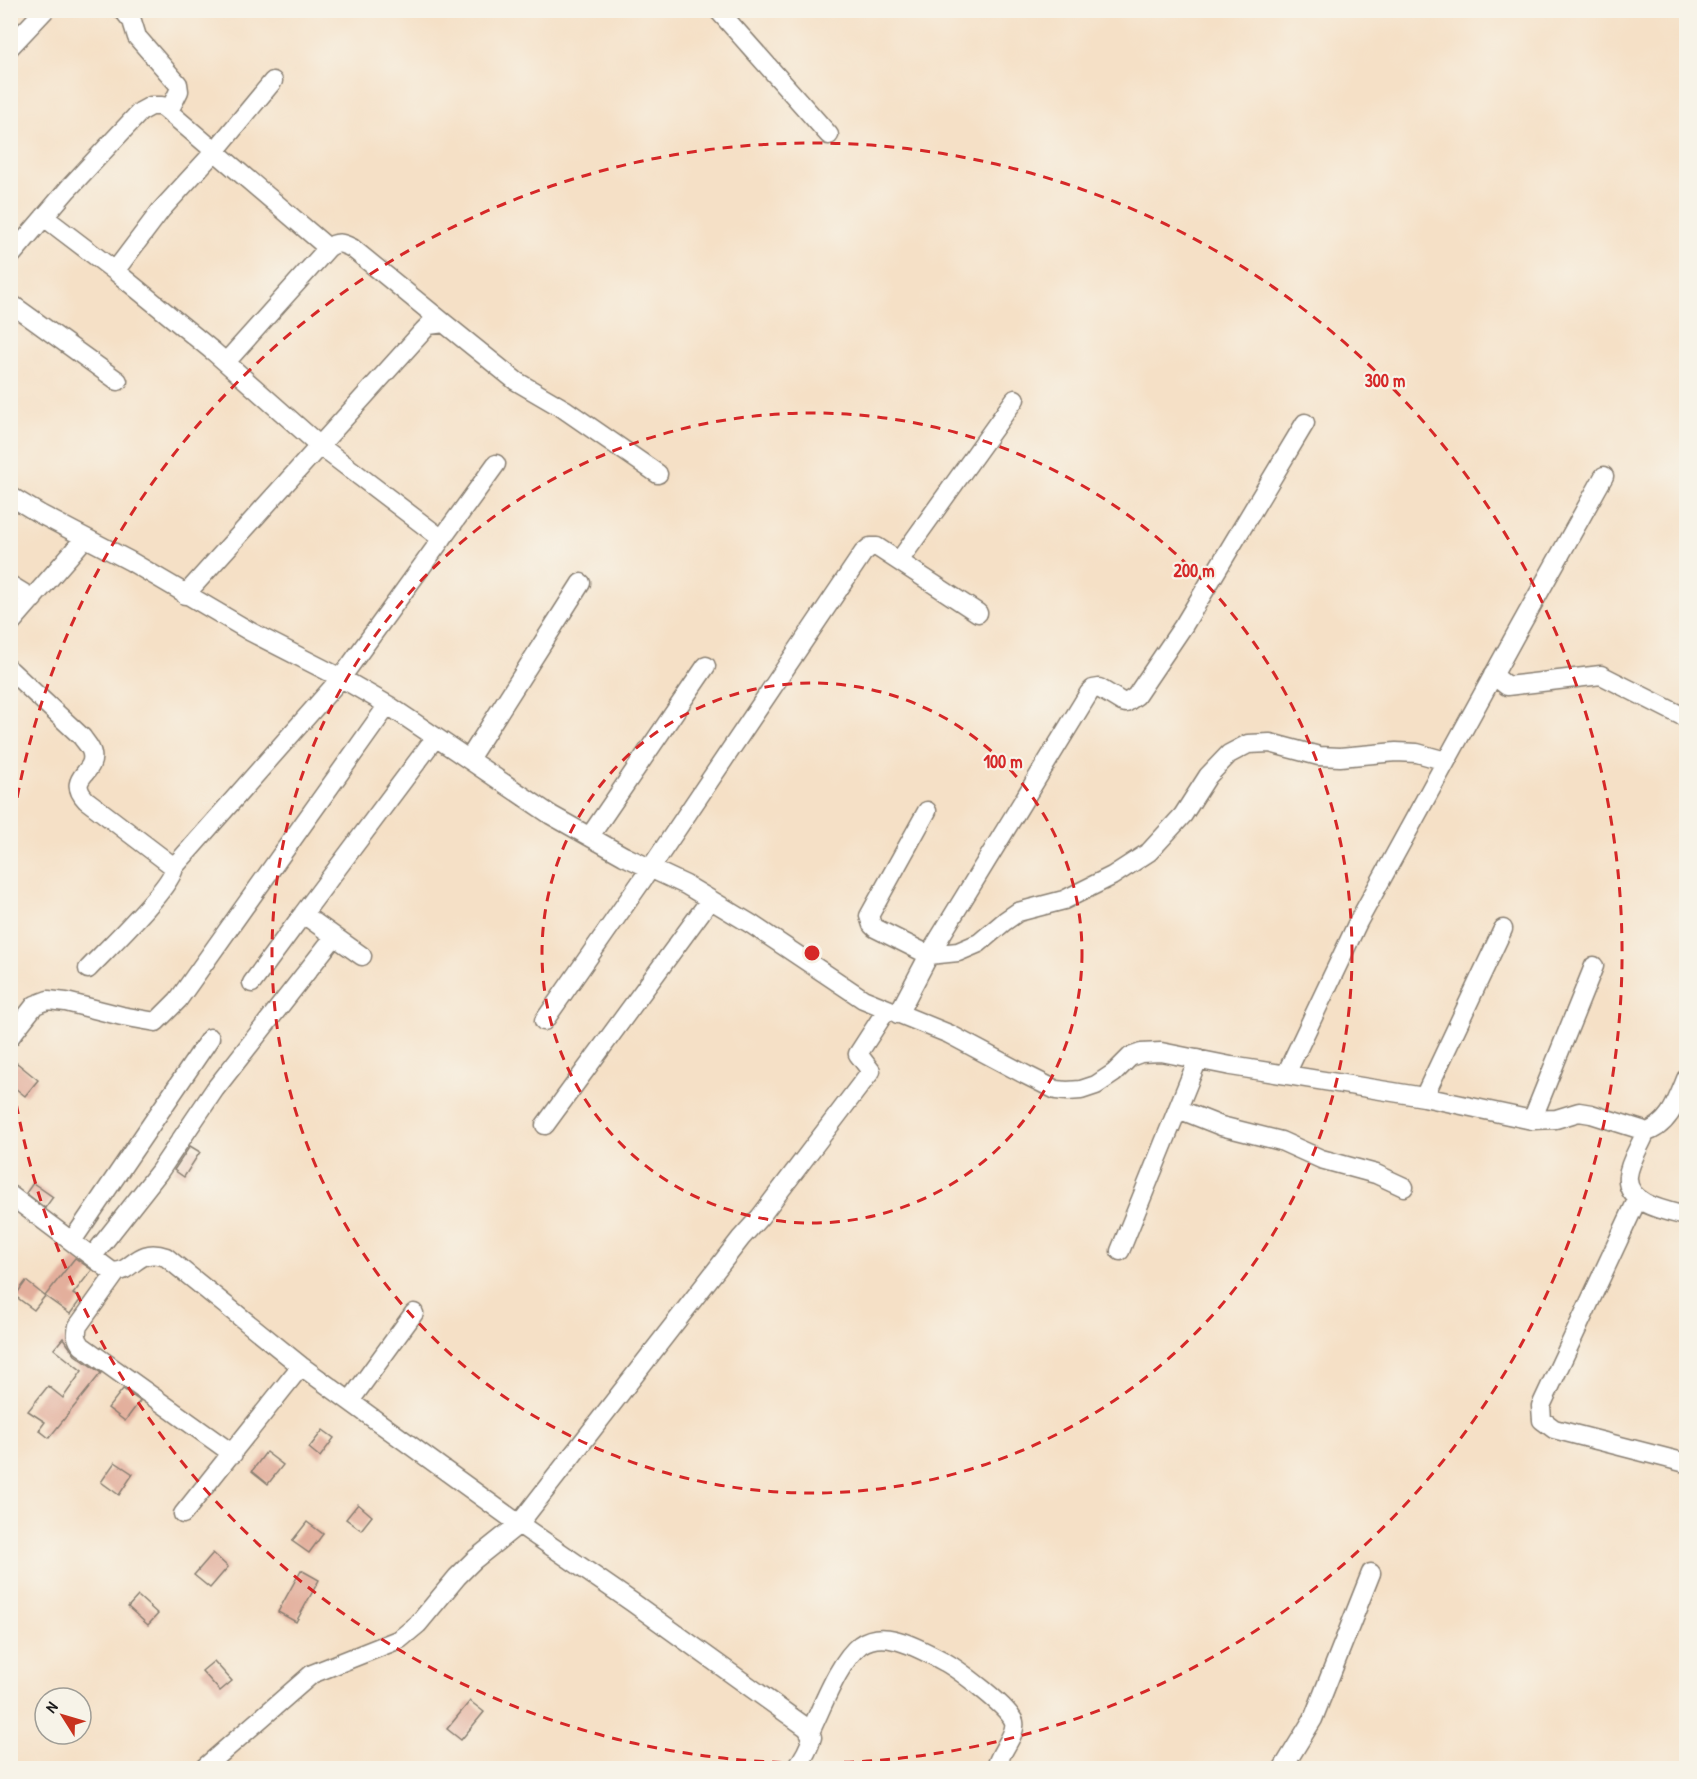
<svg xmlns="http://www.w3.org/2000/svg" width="1697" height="1779" viewBox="0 0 1697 1779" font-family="'Patrick Hand',sans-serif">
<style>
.building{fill:#e3af9c}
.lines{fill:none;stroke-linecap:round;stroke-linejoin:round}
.minor-casing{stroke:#887e71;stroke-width:21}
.minor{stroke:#fff;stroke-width:18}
.ring{fill:none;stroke:#d62828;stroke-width:3;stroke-dasharray:10 8}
.centre{fill:#d62828;stroke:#f7f3e8;stroke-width:3}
.ring-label{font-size:18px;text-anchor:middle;font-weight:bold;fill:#d62828;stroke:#f7f3e8;stroke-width:4.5;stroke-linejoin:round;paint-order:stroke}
</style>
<rect width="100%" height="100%" fill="#f7f3e8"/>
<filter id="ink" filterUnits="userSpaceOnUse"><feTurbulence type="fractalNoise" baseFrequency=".0167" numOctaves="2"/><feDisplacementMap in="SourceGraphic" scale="12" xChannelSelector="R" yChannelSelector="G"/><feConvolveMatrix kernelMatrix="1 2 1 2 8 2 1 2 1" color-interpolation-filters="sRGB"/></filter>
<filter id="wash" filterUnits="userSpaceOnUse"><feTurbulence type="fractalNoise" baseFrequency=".008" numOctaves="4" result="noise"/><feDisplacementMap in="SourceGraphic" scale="24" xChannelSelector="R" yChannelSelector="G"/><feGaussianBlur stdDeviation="1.35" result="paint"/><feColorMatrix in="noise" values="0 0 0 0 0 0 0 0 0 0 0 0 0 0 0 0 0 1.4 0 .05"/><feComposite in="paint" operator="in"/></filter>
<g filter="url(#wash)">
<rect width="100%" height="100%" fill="#f5e0c6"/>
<g id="blocks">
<path class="building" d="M 17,1063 L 38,1080 L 25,1096 L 10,1084 L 10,1071 Z
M 190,1146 L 200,1152 L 184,1177 L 174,1170 Z
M 33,1183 L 53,1197 L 45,1208 L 26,1193 Z
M 75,1258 L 92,1270 L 73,1294 L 81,1299 L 70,1314 L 45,1296 Z
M 26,1281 L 45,1296 L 34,1310 L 15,1296 Z
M 63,1338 L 75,1355 L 101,1373 L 49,1438 L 39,1430 L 45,1422 L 28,1411 L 48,1386 L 63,1398 L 82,1371 L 54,1349 Z
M 123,1389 L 140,1401 L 125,1421 L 108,1408 Z
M 323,1430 L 334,1438 L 320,1457 L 309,1448 Z
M 266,1452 L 283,1465 L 268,1484 L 252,1471 Z
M 115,1462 L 133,1474 L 119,1495 L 101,1482 Z
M 358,1504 L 372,1516 L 361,1530 L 346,1519 Z
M 307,1522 L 323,1534 L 309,1553 L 292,1541 Z
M 213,1553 L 228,1567 L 210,1588 L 194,1575 Z
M 301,1570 L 319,1580 L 296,1622 L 278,1612 Z
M 138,1596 L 158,1614 L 148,1625 L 128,1607 Z
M 214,1661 L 232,1681 L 220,1691 L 202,1671 Z
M 470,1701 L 484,1712 L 461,1740 L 447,1729 Z"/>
</g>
</g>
<g filter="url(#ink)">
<use href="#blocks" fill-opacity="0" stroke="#887e71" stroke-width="1.5"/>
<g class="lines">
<defs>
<path id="minor" d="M 123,10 L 132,21 L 137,37 L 178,84 L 179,91 L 169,111
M 718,10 L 829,135
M 10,47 L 45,10
M 44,217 L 115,271 L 214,352 L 320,446 L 442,539
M 10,257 L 68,189 L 140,112 L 151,106 L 162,106 L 328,248
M 115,271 L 161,210 L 215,151 L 273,81
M 10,303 L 118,381
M 226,362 L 328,248 C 337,241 342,243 352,248 L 444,323
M 10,496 L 40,514 L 130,561 L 251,632 L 341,678 L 388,705 L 551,815 L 624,856 L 686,885 L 751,924 L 863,999 L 949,1034 L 1026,1075 L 1056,1090 L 1067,1091 L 1081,1090 L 1096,1085 L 1114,1073 L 1130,1057 L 1141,1053 L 1161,1052 L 1231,1066 L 1424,1097 L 1532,1120 L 1556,1119 L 1579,1112 L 1591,1114 L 1642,1130 L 1644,1136 C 1639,1148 1629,1163 1628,1176 C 1625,1204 1666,1211 1686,1216
M 899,561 L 1015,399
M 10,585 L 33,599
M 185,595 L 424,330 L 429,325 L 444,323 L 516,381 L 564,409 L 658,474
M 10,624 L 85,538
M 10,670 L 82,737 C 85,742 91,747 92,754 C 96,774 65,777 86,800 L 174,867 C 174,885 104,952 88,969
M 1493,675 L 1507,686 L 1601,675 L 1686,718
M 469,759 L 581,583
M 927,811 L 869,916 L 872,925 L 875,928 L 929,955 L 958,952 L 979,943 L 1005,921 L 1018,912 L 1064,900 L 1112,876 L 1149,852 L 1183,815 L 1208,776 L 1229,754 L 1248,744 L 1270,743 L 1319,756 L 1340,757 L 1396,752 L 1417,753 L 1446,761
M 590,836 L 706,666
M 174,867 L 341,678 L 496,464
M 362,956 L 303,914 L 435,738
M 252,983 L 303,914
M 898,1014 L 929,955 L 1089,693 L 1093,689 L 1099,688 L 1122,702 L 1126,703 L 1136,696 L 1184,625 L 1305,423
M 544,1021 L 650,869 L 863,553 L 870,547 L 877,547 L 978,613
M 10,1037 L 35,1005 L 48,1000 L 66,1002 L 122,1016 L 156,1022 L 178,1000 L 388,705
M 1286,1074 L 1358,922 L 1517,632 L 1604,476
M 1424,1097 L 1503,929
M 1178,1109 L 1221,1126 L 1281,1141 L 1321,1159 L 1376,1174 L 1404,1187
M 1532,1120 L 1594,966
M 545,1125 L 710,900
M 1644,1133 C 1669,1126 1677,1101 1686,1079
M 10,1195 L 111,1271 C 132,1276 135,1246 166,1257 L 301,1366 L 519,1524 L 632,1602 L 807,1728 L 812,1737 C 809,1749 803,1759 796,1768
M 1638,1198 L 1541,1406 L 1542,1420 L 1554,1429 L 1686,1463
M 72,1241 L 210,1038
M 1120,1251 L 1198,1059
M 92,1257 L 159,1172 L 215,1089 L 334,937
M 116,1273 L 78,1326 C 76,1334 76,1339 82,1346 L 233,1454
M 350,1401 L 414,1313
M 183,1514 L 301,1366
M 810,1732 C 822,1708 839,1661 860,1645 C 870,1638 883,1637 895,1640 C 909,1643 932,1655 945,1662 C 959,1670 1010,1708 1014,1722 C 1017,1735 998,1754 996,1768
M 204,1768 L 312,1674 L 400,1639 L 418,1624 L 457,1577 L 474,1560 L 519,1524 L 741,1238 L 760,1217 L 871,1071 L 858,1054 L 887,1009
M 1283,1768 L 1313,1719 L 1371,1573"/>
</defs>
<use href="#minor" class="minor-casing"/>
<use href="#minor" class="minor"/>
</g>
</g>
<g class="ring">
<circle cx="812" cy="953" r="270"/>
<circle cx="812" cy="953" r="540"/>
<path d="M11 833A810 810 0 1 1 11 1073"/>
</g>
<circle cx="812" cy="953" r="9" class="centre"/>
<g class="ring-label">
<text x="1385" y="387">300 m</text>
<text x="1194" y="577">200 m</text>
<text x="1003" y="768">100 m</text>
</g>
<rect width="1697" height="1779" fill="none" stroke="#f7f3e8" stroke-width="36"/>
<g transform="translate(63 1716) rotate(307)"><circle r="28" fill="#f7f3e8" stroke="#9f9d96" stroke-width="1.5"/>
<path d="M0-4.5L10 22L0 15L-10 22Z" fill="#c8321e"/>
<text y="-9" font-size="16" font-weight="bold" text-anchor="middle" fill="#1c1c1c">N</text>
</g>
</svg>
